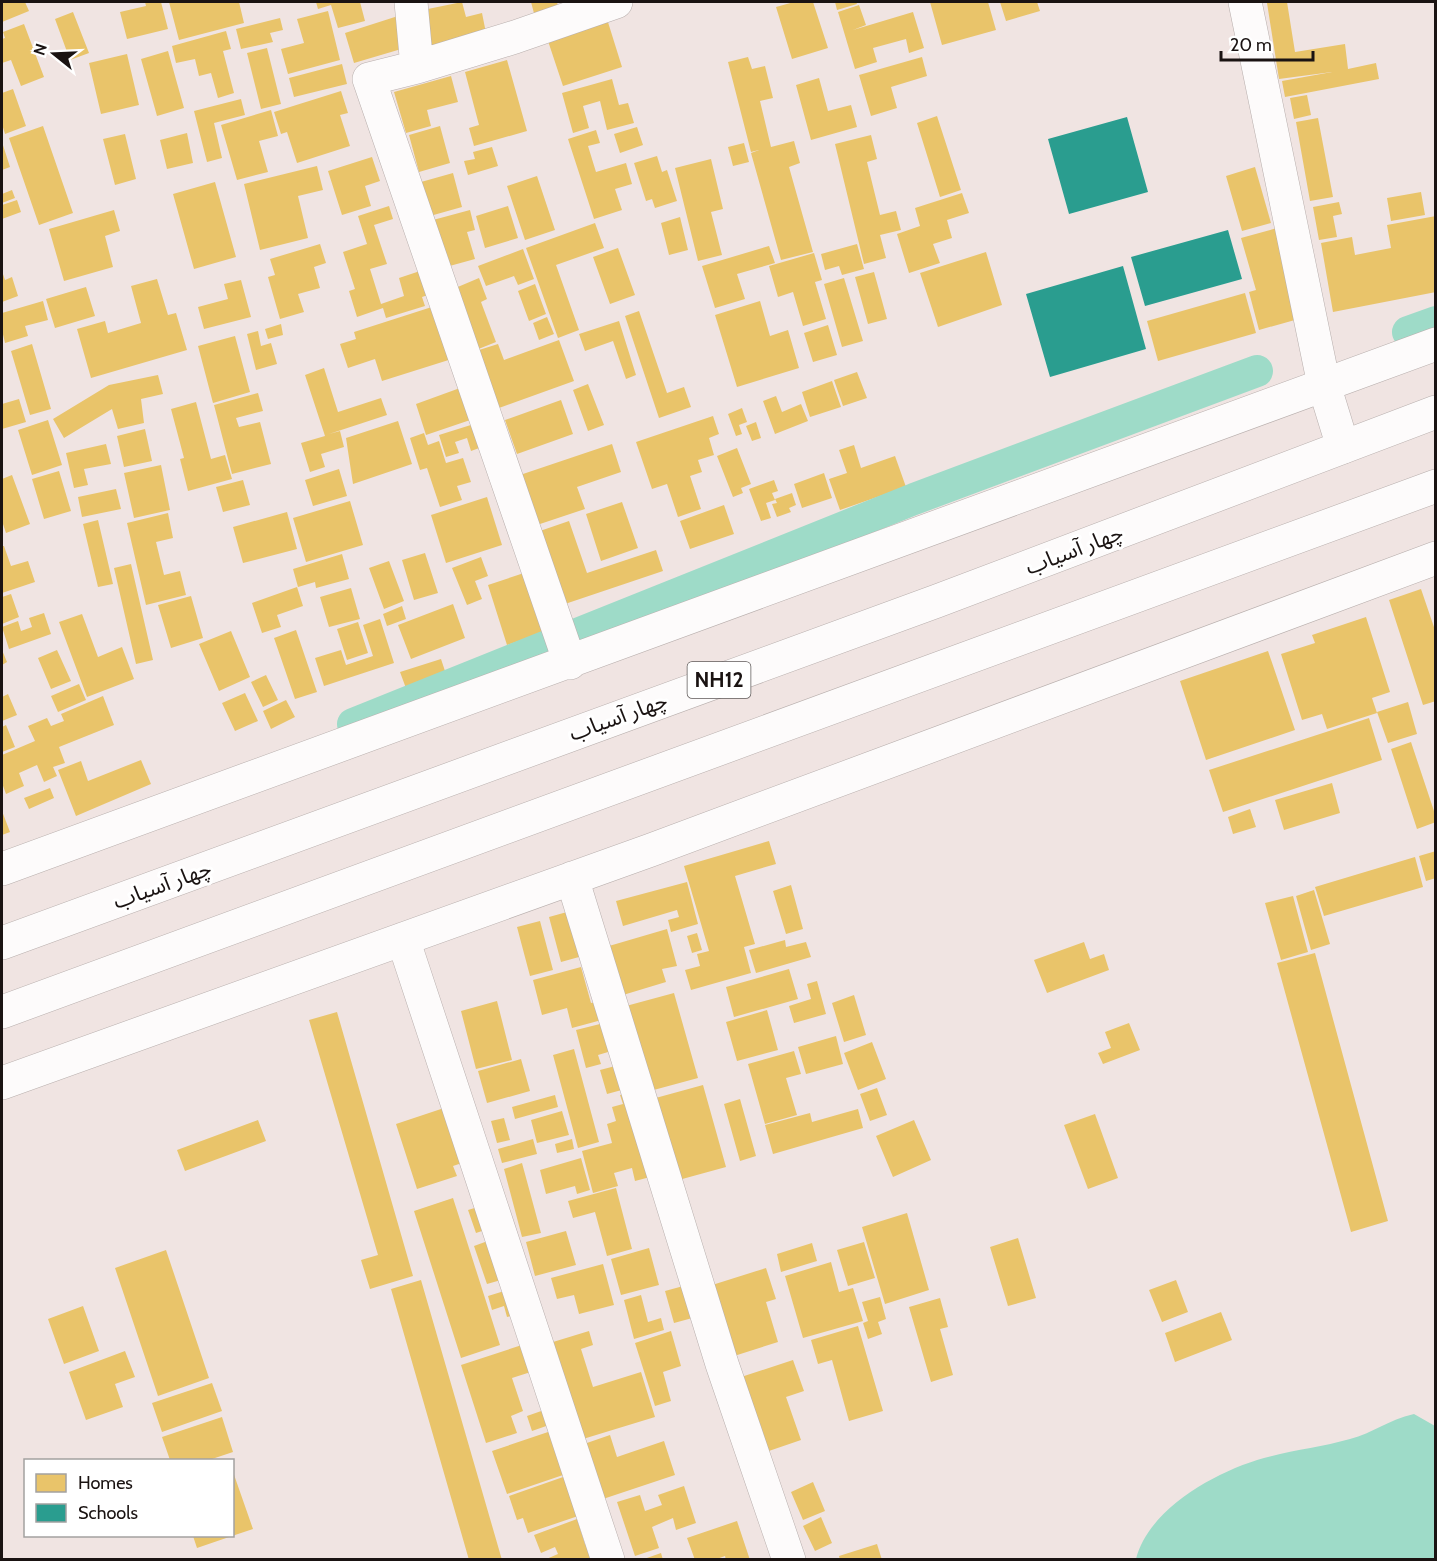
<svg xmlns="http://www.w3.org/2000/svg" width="1437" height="1561" viewBox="0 0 1437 1561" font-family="Cabin,'Noto Sans Arabic',sans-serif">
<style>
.water{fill:#9edbc8}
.homes{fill:#e9c46a}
.schools{fill:#2a9d8f}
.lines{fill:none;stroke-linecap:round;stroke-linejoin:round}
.canal{stroke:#9edbc8;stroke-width:32}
.minor-casing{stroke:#b8afad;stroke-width:34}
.highway-casing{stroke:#b8afad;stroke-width:34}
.minor{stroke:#fdfbfb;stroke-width:33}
.highway{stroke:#fdfbfb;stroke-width:33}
.labels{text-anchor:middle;stroke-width:6;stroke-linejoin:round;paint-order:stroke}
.shield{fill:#fff;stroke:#5f5a59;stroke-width:1.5}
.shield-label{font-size:21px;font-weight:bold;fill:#1a1312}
.street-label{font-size:22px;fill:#1a1312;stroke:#fff}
</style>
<rect width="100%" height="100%" fill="#f0e4e2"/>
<path class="water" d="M 1414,1414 L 1435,1426 L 1435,1559 L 1136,1559 C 1149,1508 1217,1471 1264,1458 C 1293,1450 1322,1447 1350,1439 C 1373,1433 1388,1420 1414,1414 Z"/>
<path class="homes" d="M 2,2 L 25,2 L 29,11 L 2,22 Z
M 145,2 L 161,2 L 168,29 L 127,39 L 120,12 L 146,6 Z
M 169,2 L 239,2 L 244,23 L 179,40 Z
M 316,2 L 360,2 L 365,21 L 338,28 L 331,5 L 318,9 Z
M 462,2 L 466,17 L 482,13 L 486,33 L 432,46 L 423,10 Z
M 531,2 L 557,2 L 559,11 L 535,17 Z
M 794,2 L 813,2 L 828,48 L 792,59 L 776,7 Z
M 835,2 L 856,2 L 857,4 L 837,10 Z
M 930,2 L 988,2 L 996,30 L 942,45 Z
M 1000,2 L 1037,2 L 1040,11 L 1006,21 Z
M 1287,2 L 1295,52 L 1345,44 L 1348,69 L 1376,63 L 1379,79 L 1285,97 L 1282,81 L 1332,72 L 1279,79 L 1267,3 Z
M 859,5 L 866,25 L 853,30 L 913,12 L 924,48 L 909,53 L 906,39 L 873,48 L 877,62 L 855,69 L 838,12 Z
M 328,11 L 340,60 L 288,74 L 281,49 L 304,43 L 297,19 Z
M 73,12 L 89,53 L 70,60 L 55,19 Z
M 398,16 L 408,47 L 354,63 L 345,33 Z
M 280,18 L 283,30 L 270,33 L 273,42 L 241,49 L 236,29 Z
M 607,19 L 622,67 L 563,86 L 547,38 Z
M 24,24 L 44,77 L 21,86 L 11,60 L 2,63 L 2,39 L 5,38 L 3,32 Z
M 226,31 L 231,49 L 223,51 L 234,93 L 218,98 L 211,73 L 199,76 L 195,59 L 176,63 L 172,46 Z
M 267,48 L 281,104 L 261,109 L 247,53 Z
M 168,51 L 184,108 L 157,116 L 141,59 Z
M 127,54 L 139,105 L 101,114 L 89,63 Z
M 748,57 L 752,69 L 765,66 L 773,98 L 760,101 L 771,147 L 794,141 L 800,163 L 789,167 L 813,252 L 781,260 L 751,153 L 759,150 L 751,152 L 728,62 Z
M 922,57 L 927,76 L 891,87 L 897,108 L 871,116 L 859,75 Z
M 507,60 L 527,131 L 474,146 L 469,128 L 479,125 L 465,72 Z
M 342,64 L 347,84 L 294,97 L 289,78 Z
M 451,76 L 458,102 L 427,110 L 431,126 L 406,133 L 394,92 Z
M 819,78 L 828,111 L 851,105 L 857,127 L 811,140 L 796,85 Z
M 612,79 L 619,105 L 628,103 L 634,123 L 607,130 L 600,101 L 583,106 L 589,128 L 573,133 L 562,93 Z
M 13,89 L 26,126 L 5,134 L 2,124 L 2,93 Z
M 341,91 L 348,113 L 340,115 L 350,146 L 297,163 L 287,132 L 281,134 L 274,112 Z
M 1307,95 L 1311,115 L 1294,119 L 1290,98 Z
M 241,99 L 245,115 L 214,123 L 222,158 L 207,162 L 194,111 Z
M 271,110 L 278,136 L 259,141 L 268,172 L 237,180 L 221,125 Z
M 937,116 L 961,190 L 940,197 L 917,123 Z
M 1318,118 L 1333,197 L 1310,201 L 1296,122 Z
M 43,126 L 73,213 L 39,225 L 9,138 Z
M 440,126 L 450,163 L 419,172 L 409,135 Z
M 637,127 L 643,145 L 620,153 L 614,134 Z
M 596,130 L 600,143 L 588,146 L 596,172 L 626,163 L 632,184 L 615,189 L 622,210 L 594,219 L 568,139 Z
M 187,133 L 193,163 L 167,169 L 160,140 Z
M 125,134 L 136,179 L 115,185 L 103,139 Z
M 871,135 L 877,159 L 867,162 L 880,215 L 896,211 L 901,230 L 880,235 L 886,258 L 864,264 L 835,144 Z
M 2,142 L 10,167 L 2,170 Z
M 744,143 L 749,162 L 733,166 L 728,147 Z
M 492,147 L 498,166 L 468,175 L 464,161 L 475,159 L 473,152 Z
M 657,156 L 662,172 L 667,170 L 677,201 L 655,208 L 652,199 L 646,201 L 634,163 Z
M 372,157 L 380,181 L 365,186 L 371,206 L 342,215 L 328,171 Z
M 711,159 L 723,209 L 711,212 L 722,255 L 698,261 L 675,168 Z
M 317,166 L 323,190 L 298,196 L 308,238 L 260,250 L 244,184 Z
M 1255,167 L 1271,223 L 1242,231 L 1226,176 Z
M 453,173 L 462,207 L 430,216 L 421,182 Z
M 537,176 L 555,230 L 525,240 L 507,186 Z
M 215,182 L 236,257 L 194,269 L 173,194 Z
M 12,190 L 15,198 L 2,203 L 2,194 Z
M 1421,192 L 1425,215 L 1391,221 L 1387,198 Z
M 962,193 L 969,213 L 947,220 L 952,238 L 933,244 L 940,263 L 909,273 L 897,234 L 920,226 L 915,208 Z
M 17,200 L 21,212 L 2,219 L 2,205 Z
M 1339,202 L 1342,214 L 1333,216 L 1337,237 L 1319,240 L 1313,207 Z
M 389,206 L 393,219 L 374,225 L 387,264 L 370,269 L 381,304 L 404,296 L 399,278 L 423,270 L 431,294 L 422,297 L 425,306 L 386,318 L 383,308 L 357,317 L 349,291 L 355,289 L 343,252 L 367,244 L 358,216 Z
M 508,206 L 518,238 L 485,248 L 476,216 Z
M 114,210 L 120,231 L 105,236 L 113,267 L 64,281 L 49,229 Z
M 470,210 L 475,230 L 467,232 L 475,259 L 446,267 L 433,220 Z
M 1436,216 L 1436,292 L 1333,312 L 1321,243 L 1352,237 L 1355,255 L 1391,248 L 1387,225 Z
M 680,217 L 688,250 L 669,255 L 661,223 Z
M 595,223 L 604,248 L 556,265 L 579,330 L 558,338 L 526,248 Z
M 1277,228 L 1302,318 L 1259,330 L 1249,292 L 1256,290 L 1241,238 Z
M 320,244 L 326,263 L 314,267 L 320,288 L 298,294 L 304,312 L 280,319 L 268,277 L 275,275 L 270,259 Z
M 857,244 L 864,269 L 842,275 L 839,266 L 825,270 L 821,254 Z
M 769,246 L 775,263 L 737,274 L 745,299 L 715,308 L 702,266 Z
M 618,248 L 635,295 L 610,304 L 593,257 Z
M 523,249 L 534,279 L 518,285 L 514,276 L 486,286 L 478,266 Z
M 986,252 L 1002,305 L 938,327 L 920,273 Z
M 814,253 L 822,280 L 815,282 L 826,319 L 803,326 L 793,292 L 778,297 L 769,266 Z
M 2,271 L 5,280 L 12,277 L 18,296 L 2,302 Z
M 874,272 L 887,319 L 868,324 L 855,277 Z
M 479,278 L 487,299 L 481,302 L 496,342 L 476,350 L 453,289 Z
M 844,278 L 863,341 L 842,347 L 824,284 Z
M 157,279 L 168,315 L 176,313 L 187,350 L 91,378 L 77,329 L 105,321 L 108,333 L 141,323 L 131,286 Z
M 241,280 L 251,317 L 204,329 L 198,307 L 228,299 L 224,284 Z
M 535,284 L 546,314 L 529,321 L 518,291 Z
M 86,287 L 95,316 L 55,328 L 46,299 Z
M 1245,293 L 1256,333 L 1158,361 L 1147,321 Z
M 43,301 L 48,320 L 25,326 L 28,336 L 5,343 L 2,330 L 2,313 Z
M 760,301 L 770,336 L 788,330 L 799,368 L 737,387 L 715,315 Z
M 438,305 L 455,358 L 382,381 L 375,359 L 348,368 L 340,344 L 356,339 L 354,332 Z
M 639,311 L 667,393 L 684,387 L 691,407 L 659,418 L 625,316 Z
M 547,317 L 554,334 L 539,340 L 533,323 Z
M 619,321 L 636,375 L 626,379 L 613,341 L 585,351 L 579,334 Z
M 281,324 L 283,335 L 268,339 L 265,329 Z
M 828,325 L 837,355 L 813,362 L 804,333 Z
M 258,331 L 261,346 L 271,343 L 277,364 L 256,370 L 247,334 Z
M 235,336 L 250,392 L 213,403 L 198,346 Z
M 559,340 L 574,381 L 499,408 L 479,350 L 498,344 L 504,360 Z
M 32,344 L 51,409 L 30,415 L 11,351 Z
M 324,368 L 338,412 L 381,398 L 387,415 L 329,434 L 340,431 L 344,447 L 321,454 L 325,467 L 310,472 L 301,443 L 325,436 L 305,375 Z
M 857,372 L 867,398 L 843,406 L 834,380 Z
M 158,375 L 163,394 L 141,399 L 144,423 L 118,429 L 112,409 L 64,438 L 53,419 L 109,385 Z
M 832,381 L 841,407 L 810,417 L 802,392 Z
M 471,384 L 482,416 L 426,435 L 416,404 Z
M 588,384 L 604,425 L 588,431 L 573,390 Z
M 258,393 L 263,411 L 236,418 L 239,427 L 260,422 L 271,464 L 232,474 L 214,405 Z
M 776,396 L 782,412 L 801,404 L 808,421 L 775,434 L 763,401 Z
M 19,399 L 26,422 L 2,429 L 2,404 Z
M 561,400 L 573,434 L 517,454 L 505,420 Z
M 196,402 L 211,459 L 225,455 L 232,479 L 188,491 L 180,459 L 184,458 L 171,409 Z
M 742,408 L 747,422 L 739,425 L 742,434 L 736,436 L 728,414 Z
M 713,416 L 719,434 L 709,438 L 714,455 L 698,460 L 702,472 L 690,476 L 701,509 L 678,517 L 667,484 L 652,489 L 636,442 Z
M 48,420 L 62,465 L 32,475 L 18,430 Z
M 398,421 L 412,464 L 353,484 L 346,438 Z
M 756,422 L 761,438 L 752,441 L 746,426 Z
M 474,424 L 482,447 L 471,451 L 467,438 L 455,442 L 459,453 L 446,457 L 439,435 Z
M 145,429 L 152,461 L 124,467 L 117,436 Z
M 424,433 L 428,445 L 439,441 L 446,463 L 463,458 L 471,482 L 457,486 L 462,500 L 440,507 L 427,468 L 420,470 L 410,438 Z
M 106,444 L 111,464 L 84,469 L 88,485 L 74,488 L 66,453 Z
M 612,444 L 621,472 L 577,487 L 585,509 L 537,525 L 520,475 Z
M 854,445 L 861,468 L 895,456 L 906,487 L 840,510 L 829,479 L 847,473 L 839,450 Z
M 737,448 L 751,484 L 741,488 L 743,493 L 733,497 L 717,456 Z
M 161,465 L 170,510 L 134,518 L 124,473 Z
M 339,469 L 347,496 L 313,506 L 305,480 Z
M 59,471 L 71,511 L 44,519 L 32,479 Z
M 824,473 L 832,498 L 802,508 L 794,484 Z
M 12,475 L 30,524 L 6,533 L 2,521 L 2,479 Z
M 243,480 L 250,505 L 223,512 L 216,487 Z
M 774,480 L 778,491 L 772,493 L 775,500 L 766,503 L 771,518 L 761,521 L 749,489 Z
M 116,489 L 121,509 L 82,517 L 78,497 Z
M 792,493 L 796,505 L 789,508 L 791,512 L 777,517 L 772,504 L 777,503 L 775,499 Z
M 487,497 L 502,545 L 446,563 L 431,515 Z
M 350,501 L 363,545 L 306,562 L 293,518 Z
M 622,502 L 638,548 L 601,561 L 586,514 Z
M 724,505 L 734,534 L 690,549 L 680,521 Z
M 287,512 L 297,549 L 243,563 L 233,527 Z
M 168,513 L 173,538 L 156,542 L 164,575 L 180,571 L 186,595 L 146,605 L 127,523 Z
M 98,520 L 113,584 L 98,587 L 83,524 Z
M 569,521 L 587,573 L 656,550 L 663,571 L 562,605 L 537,532 Z
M 2,546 L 4,546 L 11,566 L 28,561 L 35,582 L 2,593 Z
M 425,553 L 438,593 L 414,600 L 402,560 Z
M 342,554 L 349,579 L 316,588 L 315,582 L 298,587 L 293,569 Z
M 481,557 L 488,576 L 475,581 L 482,599 L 467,605 L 452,568 Z
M 389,561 L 404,601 L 384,609 L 369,568 Z
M 131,564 L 153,660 L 136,664 L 114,568 Z
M 527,572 L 547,631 L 507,645 L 488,585 Z
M 297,587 L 303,606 L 277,615 L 281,627 L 262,633 L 252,603 Z
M 351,588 L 360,619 L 329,627 L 320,597 Z
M 1421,589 L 1436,633 L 1436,701 L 1423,705 L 1389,600 Z
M 11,594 L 19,617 L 2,624 L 2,597 Z
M 191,596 L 203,638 L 171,648 L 158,605 Z
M 453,604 L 465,638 L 411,659 L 398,625 Z
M 402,606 L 406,619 L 387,626 L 383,614 Z
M 44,613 L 51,634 L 9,649 L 2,627 L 18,621 L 21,631 L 32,627 L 29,618 Z
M 82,614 L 98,657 L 122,647 L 134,679 L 87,697 L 59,622 Z
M 1366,617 L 1390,692 L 1372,698 L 1377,713 L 1327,729 L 1322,714 L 1302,720 L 1281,654 L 1315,643 L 1312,635 Z
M 380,619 L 394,663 L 324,686 L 315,658 L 341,650 L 346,665 L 373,656 L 363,625 Z
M 358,622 L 368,653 L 347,660 L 337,629 Z
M 296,630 L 317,692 L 295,699 L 274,638 Z
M 231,631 L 250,677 L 219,691 L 199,644 Z
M 2,650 L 7,662 L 2,665 Z
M 57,650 L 71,681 L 51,689 L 38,658 Z
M 1268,651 L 1295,730 L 1206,760 L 1180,681 Z
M 441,659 L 447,677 L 407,691 L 400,672 Z
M 266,675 L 278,700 L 263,707 L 251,682 Z
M 79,684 L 86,700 L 58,712 L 51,696 Z
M 245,693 L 258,721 L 235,731 L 222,703 Z
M 8,694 L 17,715 L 2,721 L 2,697 Z
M 103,696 L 114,725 L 59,747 L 65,763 L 53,767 L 57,776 L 44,782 L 37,765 L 19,773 L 24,786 L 6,794 L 2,783 L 2,755 L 35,741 L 28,726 L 47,718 L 51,726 L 64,721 L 61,714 Z
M 286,700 L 295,717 L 271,729 L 263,711 Z
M 1408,702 L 1417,734 L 1388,743 L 1377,712 Z
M 1369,718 L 1382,760 L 1223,812 L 1209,770 Z
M 6,725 L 15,747 L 2,752 L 2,727 Z
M 1411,742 L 1436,817 L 1436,822 L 1417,829 L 1391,749 Z
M 141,760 L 151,784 L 76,816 L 58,770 L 81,761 L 88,781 Z
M 1332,783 L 1340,813 L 1284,830 L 1275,800 Z
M 50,788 L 54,798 L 29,809 L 24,798 Z
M 1250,809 L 1256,827 L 1233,834 L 1228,817 Z
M 2,811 L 10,832 L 2,835 Z
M 769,841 L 776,864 L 735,876 L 755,944 L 744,947 L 751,973 L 691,990 L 685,970 L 700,966 L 697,954 L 709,951 L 684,866 Z
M 1436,851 L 1436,878 L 1426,881 L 1419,856 Z
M 1415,857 L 1423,887 L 1324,916 L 1315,887 Z
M 687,882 L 698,924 L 671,932 L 668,920 L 679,917 L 677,910 L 623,926 L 616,901 Z
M 791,885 L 803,929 L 786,934 L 773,891 Z
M 1314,890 L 1330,944 L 1311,950 L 1296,896 Z
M 1293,896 L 1308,952 L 1281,960 L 1265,903 Z
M 567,912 L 579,957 L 561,962 L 549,917 Z
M 540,921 L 553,970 L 530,976 L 517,927 Z
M 667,929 L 677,966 L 662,969 L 666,982 L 623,995 L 609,946 Z
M 697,933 L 702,950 L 692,953 L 687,936 Z
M 785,940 L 786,947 L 806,942 L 811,957 L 756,973 L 749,950 Z
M 1084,942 L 1090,959 L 1104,954 L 1109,970 L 1047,993 L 1034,960 Z
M 1315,953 L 1388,1221 L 1351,1232 L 1277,963 Z
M 581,967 L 591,1003 L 604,1000 L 609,1018 L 572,1028 L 567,1008 L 542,1015 L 533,980 Z
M 789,969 L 798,999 L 734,1017 L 726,987 Z
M 817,981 L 826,1014 L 794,1023 L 789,1006 L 811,999 L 807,984 Z
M 674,993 L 698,1078 L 650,1091 L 626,1006 Z
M 854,995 L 866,1035 L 844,1042 L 832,1003 Z
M 497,1001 L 512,1060 L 476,1069 L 461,1011 Z
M 767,1010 L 778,1050 L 737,1061 L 726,1022 Z
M 337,1012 L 413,1276 L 370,1289 L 361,1260 L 378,1255 L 309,1020 Z
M 608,1022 L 615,1050 L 598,1055 L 601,1064 L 586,1068 L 576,1030 Z
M 1129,1023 L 1140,1050 L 1103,1064 L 1098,1053 L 1111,1048 L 1105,1032 Z
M 836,1036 L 843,1064 L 806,1074 L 798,1047 Z
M 872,1042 L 886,1079 L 858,1090 L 844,1053 Z
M 574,1049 L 599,1142 L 578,1148 L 553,1055 Z
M 794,1051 L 801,1074 L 786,1078 L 797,1115 L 765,1124 L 748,1064 Z
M 521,1059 L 530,1091 L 487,1103 L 478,1071 Z
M 623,1064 L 629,1088 L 607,1094 L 600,1070 Z
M 703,1085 L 726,1167 L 675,1181 L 652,1099 Z
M 877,1088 L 887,1115 L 870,1121 L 860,1094 Z
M 631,1092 L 654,1176 L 635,1181 L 632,1168 L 614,1173 L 618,1186 L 593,1193 L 582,1151 L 612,1143 L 607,1124 L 616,1121 L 612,1107 L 623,1104 L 620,1095 Z
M 555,1095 L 558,1107 L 515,1119 L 512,1107 Z
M 740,1099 L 756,1156 L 740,1161 L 724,1104 Z
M 450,1106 L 468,1161 L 453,1166 L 457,1176 L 417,1189 L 396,1124 Z
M 858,1109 L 863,1128 L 773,1154 L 765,1125 L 810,1113 L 812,1122 Z
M 562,1111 L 569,1135 L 537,1143 L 531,1120 Z
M 1095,1114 L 1118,1178 L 1088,1189 L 1064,1125 Z
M 504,1118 L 510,1140 L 497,1143 L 491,1121 Z
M 258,1120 L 266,1141 L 185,1171 L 177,1150 Z
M 914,1120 L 931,1160 L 893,1177 L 876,1136 Z
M 533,1139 L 537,1154 L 502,1163 L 498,1149 Z
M 572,1139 L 574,1149 L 557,1153 L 555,1144 Z
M 581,1158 L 590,1190 L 577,1194 L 575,1186 L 546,1194 L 540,1170 Z
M 522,1163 L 541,1233 L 522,1237 L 504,1169 Z
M 616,1188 L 632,1249 L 607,1256 L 595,1212 L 573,1218 L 568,1201 Z
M 453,1198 L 500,1345 L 461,1358 L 414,1211 Z
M 481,1206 L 488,1229 L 476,1233 L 468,1210 Z
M 907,1213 L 929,1290 L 885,1304 L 862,1227 Z
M 566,1231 L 576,1265 L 535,1276 L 526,1242 Z
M 496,1238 L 508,1278 L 487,1284 L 474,1246 Z
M 1018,1238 L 1036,1298 L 1008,1306 L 990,1247 Z
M 864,1242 L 875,1278 L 848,1286 L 837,1250 Z
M 812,1243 L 817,1261 L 781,1272 L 777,1254 Z
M 649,1248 L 659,1285 L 621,1295 L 611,1259 Z
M 166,1250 L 209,1378 L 158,1396 L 115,1268 Z
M 831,1262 L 839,1292 L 853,1288 L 863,1321 L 803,1338 L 785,1276 Z
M 603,1264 L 614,1305 L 579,1314 L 574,1295 L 557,1299 L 551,1278 Z
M 766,1268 L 776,1299 L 766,1302 L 778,1342 L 731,1357 L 709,1286 Z
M 421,1280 L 502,1560 L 469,1560 L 391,1289 Z
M 1176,1280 L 1188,1312 L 1162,1322 L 1149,1290 Z
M 687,1285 L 696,1317 L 674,1323 L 665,1291 Z
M 514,1288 L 522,1313 L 507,1317 L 504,1306 L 492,1310 L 488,1296 Z
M 641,1295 L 648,1322 L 661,1318 L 664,1330 L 634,1339 L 624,1300 Z
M 880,1297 L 886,1319 L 878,1322 L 882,1334 L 868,1339 L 863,1323 L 868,1321 L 862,1302 Z
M 940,1298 L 948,1327 L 940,1329 L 953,1375 L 931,1382 L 909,1307 Z
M 83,1306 L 99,1351 L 64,1364 L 48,1319 Z
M 1221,1312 L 1232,1340 L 1175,1362 L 1165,1333 Z
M 858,1326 L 883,1411 L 849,1421 L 832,1360 L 818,1364 L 811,1340 Z
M 589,1331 L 593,1345 L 581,1349 L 593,1387 L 641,1372 L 655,1417 L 583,1439 L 553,1342 Z
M 671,1331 L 681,1366 L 663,1372 L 671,1401 L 655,1406 L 635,1343 Z
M 528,1343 L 537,1370 L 512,1378 L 523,1411 L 511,1416 L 517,1433 L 486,1443 L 461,1365 Z
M 125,1351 L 135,1377 L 115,1384 L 123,1407 L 86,1420 L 69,1372 Z
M 793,1360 L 804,1391 L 786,1397 L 801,1440 L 763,1453 L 738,1378 Z
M 212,1383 L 222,1411 L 162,1432 L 152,1403 Z
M 547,1409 L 552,1424 L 532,1431 L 527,1416 Z
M 222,1417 L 233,1452 L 209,1460 L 170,1460 L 162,1437 Z
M 551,1431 L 566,1474 L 507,1494 L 492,1451 Z
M 610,1435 L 617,1457 L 664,1441 L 675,1475 L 603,1499 L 584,1444 Z
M 232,1469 L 253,1529 L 232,1536 Z
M 566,1476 L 587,1513 L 528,1533 L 523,1518 L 517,1520 L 509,1496 Z
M 813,1482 L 825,1511 L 803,1520 L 791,1492 Z
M 684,1486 L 696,1523 L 676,1530 L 673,1518 L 652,1527 L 659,1548 L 635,1556 L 617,1502 L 640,1495 L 645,1511 L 662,1505 L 658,1495 Z
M 821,1517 L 832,1543 L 815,1551 L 803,1526 Z
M 577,1519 L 585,1544 L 592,1541 L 598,1560 L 544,1560 L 558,1554 L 555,1547 L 541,1553 L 534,1535 Z
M 737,1521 L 750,1560 L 726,1560 L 725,1556 L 714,1560 L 695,1560 L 687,1538 Z
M 193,1536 L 232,1536 L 197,1548 Z
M 877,1544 L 882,1560 L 840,1560 L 839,1556 Z
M 661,1553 L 663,1560 L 645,1560 L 644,1559 Z"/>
<path class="schools" d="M 1127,117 L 1148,192 L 1069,214 L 1048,139 Z
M 1228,230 L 1242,279 L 1145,306 L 1131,257 Z
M 1123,266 L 1146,349 L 1050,377 L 1026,294 Z"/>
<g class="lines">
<path class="canal" d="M 1408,332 L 1436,322
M 353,724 L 914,499 L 1257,371"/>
<defs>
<path id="minor" d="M 411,2 L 417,67 L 369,79 L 570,663
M 1245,2 L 1324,385 L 1343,447
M 417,67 L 515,37 L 616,2
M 2,869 L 1436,344
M 572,878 L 722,1364 L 789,1560
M 403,939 L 608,1560
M 2,1083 L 651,850 L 1436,558"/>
<path id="highway" d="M 2,943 L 937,601 L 1436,412
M 2,1012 L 1436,486"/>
</defs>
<use href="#minor" class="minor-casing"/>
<use href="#highway" class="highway-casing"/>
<use href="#minor" class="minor"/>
<use href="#highway" class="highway"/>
</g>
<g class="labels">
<rect class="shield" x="687.5" y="662" width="63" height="36" rx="4.5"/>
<g class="shield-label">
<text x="719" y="687">NH12</text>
</g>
<g class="street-label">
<text transform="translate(1074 549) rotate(-21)" y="8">چهار آسیاب</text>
<text transform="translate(618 716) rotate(-20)" y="8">چهار آسیاب</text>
<text transform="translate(162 884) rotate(-20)" y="8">چهار آسیاب</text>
</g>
</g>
<rect width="1437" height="1561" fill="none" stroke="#1a1312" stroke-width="6"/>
<rect x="24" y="1459" width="210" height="78" fill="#ffffff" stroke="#a3a1a0" stroke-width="1.5"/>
<rect x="36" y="1474" width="30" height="18" fill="#e9c46a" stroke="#a3a1a0" stroke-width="1.5"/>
<text x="78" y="1489" font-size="18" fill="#1a1312">Homes</text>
<rect x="36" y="1504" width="30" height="18" fill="#2a9d8f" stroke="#a3a1a0" stroke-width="1.5"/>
<text x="78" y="1519" font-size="18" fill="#1a1312">Schools</text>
<g transform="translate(54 54) rotate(288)" stroke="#ffffff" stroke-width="4.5" paint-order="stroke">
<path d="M0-4.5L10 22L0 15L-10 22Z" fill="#1a1312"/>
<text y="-9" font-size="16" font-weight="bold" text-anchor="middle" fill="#1a1312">N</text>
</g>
<path d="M1221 51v9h92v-9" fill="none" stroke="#1a1312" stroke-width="3"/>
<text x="1230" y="51" font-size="18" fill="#1a1312" stroke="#ffffff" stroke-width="4.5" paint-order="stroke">20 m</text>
</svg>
